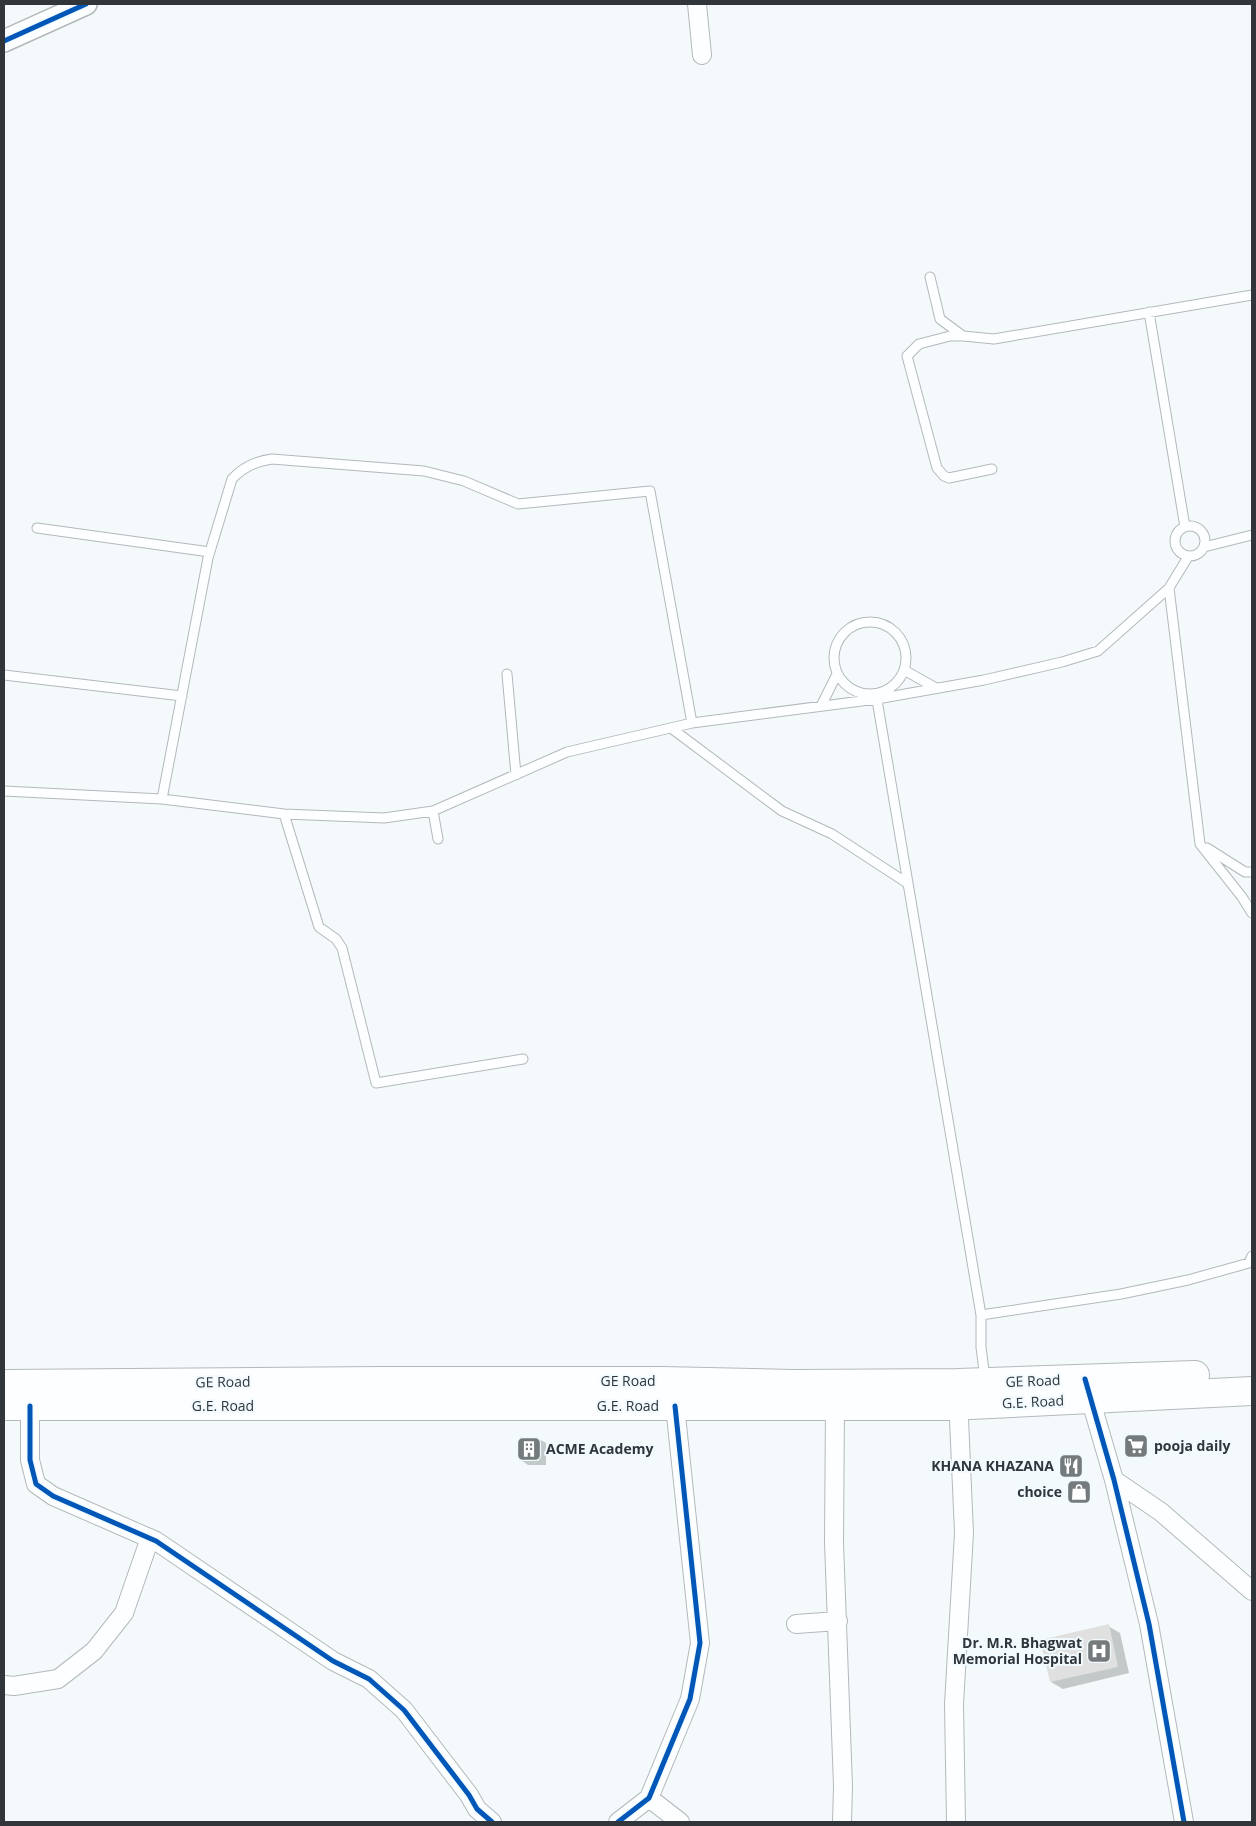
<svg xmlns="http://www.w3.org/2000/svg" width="1256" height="1826" viewBox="0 0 1256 1826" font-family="'Open Sans',sans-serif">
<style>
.shadow{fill:#0003}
.building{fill:#e0e0e0}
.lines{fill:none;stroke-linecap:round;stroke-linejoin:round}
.service-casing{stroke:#b3b9bb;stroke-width:11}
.minor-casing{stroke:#b3b9bb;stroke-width:20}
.tertiary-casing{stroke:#b3b9bb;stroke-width:24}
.primary-casing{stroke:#b3b9bb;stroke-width:30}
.service{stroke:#fdfeff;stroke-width:9}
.minor{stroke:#fdfeff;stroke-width:18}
.tertiary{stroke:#fdfeff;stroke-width:21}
.primary{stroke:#fdfeff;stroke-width:28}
.cycleway-casing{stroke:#f1fbff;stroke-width:8}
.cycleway{stroke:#0057b8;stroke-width:5}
.labels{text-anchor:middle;stroke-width:4;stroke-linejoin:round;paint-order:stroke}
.street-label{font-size:14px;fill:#303639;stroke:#f1fbff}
.poi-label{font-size:14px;font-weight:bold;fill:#303639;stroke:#f1fbff;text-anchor:end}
</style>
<rect width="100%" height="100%" fill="#f4fafc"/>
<path class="shadow" d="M 539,1439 L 546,1443 L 546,1465 L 528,1465 L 521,1460 Z
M 1108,1626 L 1120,1633 L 1129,1673 L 1063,1689 L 1051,1682 Z"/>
<path class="building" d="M 520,1437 L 539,1438 L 539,1461 L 519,1461 Z
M 1109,1624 L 1118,1667 L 1050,1682 L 1040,1640 Z"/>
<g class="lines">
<defs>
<path id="service" d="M 930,277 L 940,319 L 963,336 L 994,339 L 1252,295
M 1149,312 L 1185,527
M 963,336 L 950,336 L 919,344 L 907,356 L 937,468 L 944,476 L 949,478 L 992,469
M1175 541a15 15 0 1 1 30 0a15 15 0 1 1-30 0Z
M 37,528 L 210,552
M 1204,547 L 1252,535
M 1188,557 L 1169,588 L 1200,844 L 1242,897 L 1252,913
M834 658a36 36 0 1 1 72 0a36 36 0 1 1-72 0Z
M 904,670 L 936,688
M 507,674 L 516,775
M 4,675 L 182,696
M 876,694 L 981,1315 L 981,1347 L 985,1379
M 821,706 L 837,674
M 671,728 L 782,811 L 832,834 L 907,883
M 4,791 L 162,799 L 284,814 L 384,818 L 433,811 L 567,752 L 692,723
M 162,799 L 208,558 L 232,479 C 243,467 256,461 272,459 L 424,471 L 464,481 L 518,504 L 650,491 L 692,723 L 877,699 L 984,680 L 1062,662 L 1098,651 L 1169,588
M 433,811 L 438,839
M 284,814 L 319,927 L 336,939 L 342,948 L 376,1083 L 523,1059
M 1207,848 L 1245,872 L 1252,872
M 981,1315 L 1121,1294 L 1188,1280 L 1249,1263 L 1252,1256"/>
<path id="minor" d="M 697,4 L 702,55
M 1088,1391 L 1114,1480 L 1149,1624 L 1184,1822
M 30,1406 L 30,1460 L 36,1484 L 53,1496 L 156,1541 L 333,1661 L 369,1679 L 404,1710 L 469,1795 L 477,1809 L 492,1822
M 835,1406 L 834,1543 L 843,1786 L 842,1822
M 1114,1480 L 1161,1512 L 1252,1591
M 796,1624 L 838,1621
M 4,1685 L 14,1686 L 58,1679 L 94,1651 L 124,1613 L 150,1538
M 649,1798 L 680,1822
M 618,1822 L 649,1798 L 690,1699 L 700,1643 L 675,1406
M 956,1822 L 954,1704 L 964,1533 L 958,1396"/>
<path id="tertiary" d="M 4,41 L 86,4"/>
<path id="primary" d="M 4,1384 L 380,1381 L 662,1381 L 793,1384 L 958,1383 L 1195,1375
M 4,1406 L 950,1406 L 1252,1391"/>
</defs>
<use href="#service" class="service-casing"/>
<use href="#minor" class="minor-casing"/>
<use href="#tertiary" class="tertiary-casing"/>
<use href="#primary" class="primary-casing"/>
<use href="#service" class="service"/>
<use href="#minor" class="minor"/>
<use href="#tertiary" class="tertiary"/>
<use href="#primary" class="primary"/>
<defs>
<path id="cycleway" d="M 4,41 L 86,4
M 1085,1379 L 1114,1480 L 1149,1624 L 1184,1822
M 30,1406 L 30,1460 L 36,1484 L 53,1496 L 156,1541 L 333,1661 L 369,1679 L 404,1710 L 469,1795 L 477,1809 L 492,1822
M 618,1822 L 649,1798 L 690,1699 L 700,1643 L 675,1406"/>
</defs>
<use href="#cycleway" class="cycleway-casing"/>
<use href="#cycleway" class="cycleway"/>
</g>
<defs>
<symbol id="supermarket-square" viewBox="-11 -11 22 22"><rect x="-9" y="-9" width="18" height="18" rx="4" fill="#757b7d" stroke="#f1fbff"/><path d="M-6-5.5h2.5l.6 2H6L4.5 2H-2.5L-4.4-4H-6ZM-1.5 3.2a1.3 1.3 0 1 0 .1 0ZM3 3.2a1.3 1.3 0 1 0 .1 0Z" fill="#fff"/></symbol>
<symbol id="building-square" viewBox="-11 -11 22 22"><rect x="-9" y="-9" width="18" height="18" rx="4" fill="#757b7d" stroke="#f1fbff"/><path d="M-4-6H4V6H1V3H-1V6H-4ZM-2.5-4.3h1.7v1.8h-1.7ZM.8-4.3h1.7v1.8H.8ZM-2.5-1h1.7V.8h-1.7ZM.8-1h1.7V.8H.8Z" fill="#fff"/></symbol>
<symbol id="restaurant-square" viewBox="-11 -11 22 22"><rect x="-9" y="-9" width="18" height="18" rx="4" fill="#757b7d" stroke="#f1fbff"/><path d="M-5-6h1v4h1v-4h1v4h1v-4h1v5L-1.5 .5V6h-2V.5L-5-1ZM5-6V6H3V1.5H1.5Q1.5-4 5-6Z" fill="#fff"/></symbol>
<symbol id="shop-square" viewBox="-11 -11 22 22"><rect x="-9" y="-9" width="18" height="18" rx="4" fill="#757b7d" stroke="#f1fbff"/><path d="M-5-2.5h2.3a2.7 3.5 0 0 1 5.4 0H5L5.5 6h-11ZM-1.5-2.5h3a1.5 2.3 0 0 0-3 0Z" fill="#fff"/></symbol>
<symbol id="hospital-square" viewBox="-11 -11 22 22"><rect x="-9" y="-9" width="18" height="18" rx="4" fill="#757b7d" stroke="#f1fbff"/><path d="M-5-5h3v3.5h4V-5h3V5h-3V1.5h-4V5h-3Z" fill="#fff"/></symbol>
</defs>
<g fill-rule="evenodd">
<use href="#supermarket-square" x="1122" y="1432" width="28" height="28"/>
<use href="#building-square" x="515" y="1435" width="28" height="28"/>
<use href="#restaurant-square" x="1057" y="1452" width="28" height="28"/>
<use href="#shop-square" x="1065" y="1478" width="28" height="28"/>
<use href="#hospital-square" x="1085" y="1637" width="28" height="28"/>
</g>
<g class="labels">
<g class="street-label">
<text x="628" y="1386">GE Road</text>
<text transform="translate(1033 1381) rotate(-2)" y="5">GE Road</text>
<text transform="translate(223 1382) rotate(-1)" y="5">GE Road</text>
<text transform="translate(1033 1402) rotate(-3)" y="5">G.E. Road</text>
<text x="223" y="1411">G.E. Road</text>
<text x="628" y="1411">G.E. Road</text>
</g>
<g class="poi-label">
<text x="1154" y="1451" text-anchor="start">pooja daily</text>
<text x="546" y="1454" text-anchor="start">ACME Academy</text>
<text x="1054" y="1471">KHANA KHAZANA</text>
<text x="1062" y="1497">choice</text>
<text x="1082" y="1648">Dr. M.R. Bhagwat<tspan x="1082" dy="16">Memorial Hospital</tspan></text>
</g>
</g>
<rect width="1256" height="1826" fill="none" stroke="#303639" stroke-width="10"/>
</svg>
